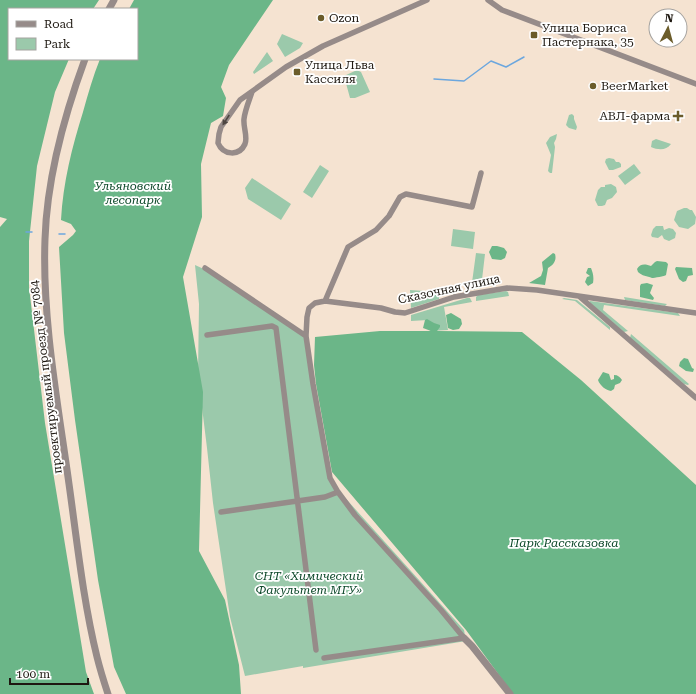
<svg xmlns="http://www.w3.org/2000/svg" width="696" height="694" viewBox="0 0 696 694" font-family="'Roboto Serif',serif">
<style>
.green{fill:#9bc9ab}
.forest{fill:#6bb688}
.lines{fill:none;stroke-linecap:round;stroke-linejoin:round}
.stream{stroke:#6ca7de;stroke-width:1.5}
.minor{stroke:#968b89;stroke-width:5.5}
.tertiary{stroke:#968b89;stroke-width:7}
.oneway{fill:#4e4641}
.poi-dot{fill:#6b5c2a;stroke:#fff;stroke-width:1.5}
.labels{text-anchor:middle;stroke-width:3.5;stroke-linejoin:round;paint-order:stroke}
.poi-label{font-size:12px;fill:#1e1811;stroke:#fff;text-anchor:start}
.park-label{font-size:12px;font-style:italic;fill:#0d492a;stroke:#fff}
.street-label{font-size:12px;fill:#1e1811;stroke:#fff}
</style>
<rect width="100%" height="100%" fill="#f5e3d1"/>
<path class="green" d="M 282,34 L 303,43 L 300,48 L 285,57 L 277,44 Z
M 267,52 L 273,61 L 254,74 L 253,72 Z
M 357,70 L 361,72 L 370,92 L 355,98 L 350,98 L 344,76 Z
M 572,114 L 574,116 L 574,119 L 577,127 L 576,130 L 569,128 L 566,125 L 569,115 Z
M 557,134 L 556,139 L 554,143 L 555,147 L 552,173 L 550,173 L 548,171 L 551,155 L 546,143 L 550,137 Z
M 656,139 L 671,144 C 666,151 658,150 651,147 L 652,141 Z
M 609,158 L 614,159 L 616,162 L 619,162 L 621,164 L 621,167 L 613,170 L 609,170 L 605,162 L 606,159 Z
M 634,164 L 641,173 L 625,185 L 618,176 Z
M 320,165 L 329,171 L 312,198 L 303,192 Z
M 252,178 L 291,204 L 281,220 L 248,199 L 245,188 Z
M 611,184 L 616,187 L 617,192 L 612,198 L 607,200 L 605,205 L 602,206 L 598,206 L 595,200 L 598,190 L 601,187 L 605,187 L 605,185 Z
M 684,208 L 687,208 L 690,210 L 692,210 L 696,217 L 695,224 L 688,229 L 679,227 L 674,220 L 677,211 Z
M 656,226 L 663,226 L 664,230 L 669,228 L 673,229 L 676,233 L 675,238 L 669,241 L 664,239 L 662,235 L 658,238 L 652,237 L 651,235 L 653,229 Z
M 453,229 L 475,232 L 473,249 L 451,246 Z
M 476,253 L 485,254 L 481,288 L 471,290 Z
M 195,265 L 206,270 L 304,337 L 330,481 L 464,630 L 466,641 L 303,668 L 303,666 L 245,676 L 230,617 L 213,503 L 207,448 L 198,375 L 199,304 Z
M 410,290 L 439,292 L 439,299 L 411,308 Z
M 506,291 L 508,292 L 509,296 L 476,301 L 476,297 L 478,295 Z
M 624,297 L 667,304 L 665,306 L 625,300 Z
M 467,298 L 470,298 L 472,302 L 444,307 L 448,330 L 430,331 L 428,320 L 411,321 L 411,315 Z
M 564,298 L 577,300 L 610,327 L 610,330 L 575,301 L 562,299 Z
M 590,301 L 678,313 L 680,316 L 604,305 L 603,310 L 628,331 L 624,332 L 589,302 Z
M 631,334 L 689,384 L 688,385 L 684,384 L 630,338 Z"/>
<path class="forest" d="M 0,0 L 99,0 L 93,9 L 9,9 L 9,59 L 69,59 L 55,92 L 37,166 L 29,241 L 29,287 L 45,423 L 86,672 L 94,694 L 0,694 L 0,227 L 7,219 L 0,217 Z
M 134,0 L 273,0 L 229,65 L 221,87 L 226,98 L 223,116 L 211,123 L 201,164 L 202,217 L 183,277 L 203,392 L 199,551 L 225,600 L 239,665 L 241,694 L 126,694 L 114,667 L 98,580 L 75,420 L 64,333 L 59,247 L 73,235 L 76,231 L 71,224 L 61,220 C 63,183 72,147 83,112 C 88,94 93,76 100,59 L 137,59 L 137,9 L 129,9 Z
M 492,246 L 497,246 L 504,248 L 507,252 L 505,258 L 501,260 L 492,259 L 489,252 Z
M 553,253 L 555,254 C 557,261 553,265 548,268 L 545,285 L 529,283 L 541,276 L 543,270 L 542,262 Z
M 657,261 L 666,262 L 668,264 L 666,275 C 665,276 654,278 652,278 C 647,276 642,276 638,272 L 637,269 C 640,263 646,264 651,266 L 655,262 Z
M 676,267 L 692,268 L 693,275 L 688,276 L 686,281 L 683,282 L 679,279 L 675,269 Z
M 588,268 L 591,268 C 593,273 594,277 593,283 L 588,286 L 585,282 L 587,277 L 590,276 L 586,273 Z
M 647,283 L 653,285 L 650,293 L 654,298 L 653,300 L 640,297 L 640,286 L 641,284 Z
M 451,313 L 461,319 L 462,324 L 459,329 L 453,330 L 448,328 L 446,315 Z
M 427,319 L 434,323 L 440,325 L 440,327 L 437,331 L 522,332 L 581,380 L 696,485 L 696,694 L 513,694 L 466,630 L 332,472 L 316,384 L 314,365 L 315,337 L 380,331 L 431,331 L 423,328 L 425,320 Z
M 684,358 L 688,359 L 692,368 L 694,369 L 693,372 L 686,371 L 679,366 L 680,362 Z
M 603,372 L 609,374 L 611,380 L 614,379 L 614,375 C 618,375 620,377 622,380 L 620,383 L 615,385 L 614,389 L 611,391 C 606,390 600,386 598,380 Z"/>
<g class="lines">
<path class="stream" d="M 434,79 L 464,81 L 491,61 L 506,67 L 524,57
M 26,232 L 32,232
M 59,234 L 65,234"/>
<path class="minor" d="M 488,0 L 502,10 L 696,84
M 252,92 C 249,101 245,110 244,119 C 243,127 248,137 245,144 C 239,157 223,155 218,143 L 219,134 L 221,127 L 240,100 L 286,67 L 323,46 L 427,0
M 205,268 L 306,336
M 580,297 L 696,398
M 325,301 L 348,247 L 376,230 L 389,216 L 400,197 L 406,194 L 472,207 L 481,173
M 207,335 L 272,326 L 276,328 L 316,650
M 221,512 L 325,497 L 338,492
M 324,658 L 464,638 L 441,610 L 355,515 L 338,492 L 330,478 L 313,384 L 306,336 L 307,317 L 309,308 L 315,303 L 325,301 L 381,308 L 395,312 L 405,313 L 454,297 L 507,288 L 537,290 L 696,313"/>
<path class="tertiary" d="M 109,9 L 114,0
M 85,59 C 64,116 47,177 45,239 C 42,319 58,404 69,484 C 77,541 83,600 97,657 C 100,669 104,682 108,694
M 464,638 L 472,646 L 510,694"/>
</g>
<defs><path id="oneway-solid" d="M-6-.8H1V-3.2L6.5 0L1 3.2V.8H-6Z"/></defs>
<use class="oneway" href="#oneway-solid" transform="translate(226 120) rotate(123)"/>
<g class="poi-dot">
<circle cx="321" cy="18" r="4"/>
<rect x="530" y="31" width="8" height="8" rx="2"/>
<rect x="293" y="68" width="8" height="8" rx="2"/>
<circle cx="593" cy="86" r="4"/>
<path d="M676 110h4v4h4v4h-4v4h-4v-4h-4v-4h4z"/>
</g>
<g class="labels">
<g class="poi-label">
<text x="329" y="22">Ozon</text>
<text x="542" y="32">Улица Бориса<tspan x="542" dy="14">Пастернака, 35</tspan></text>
<text x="305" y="69">Улица Льва<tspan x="305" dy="14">Кассиля</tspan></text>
<text x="601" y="90">BeerMarket</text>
<text x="670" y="120" text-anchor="end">АВЛ-фарма</text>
</g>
<g class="park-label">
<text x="133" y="190">Ульяновский<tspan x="133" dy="14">лесопарк</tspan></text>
<text x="564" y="547">Парк Рассказовка</text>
<text x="309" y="580">СНТ «Химический<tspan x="309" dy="14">Факультет МГУ»</tspan></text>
</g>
<g class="street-label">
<text transform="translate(449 289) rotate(-12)" y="4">Сказочная улица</text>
<text transform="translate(46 377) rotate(-97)" y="4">проектируемый проезд № 7084</text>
</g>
</g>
<rect x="8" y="8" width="130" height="52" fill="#ffffff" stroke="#a5a3a0"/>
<rect x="16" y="21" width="20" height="6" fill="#968b89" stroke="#a5a3a0"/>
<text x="44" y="28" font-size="12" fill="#1e1811">Road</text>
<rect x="16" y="38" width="20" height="12" fill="#9bc9ab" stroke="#a5a3a0"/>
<text x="44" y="48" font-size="12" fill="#1e1811">Park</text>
<g transform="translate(668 28) rotate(6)"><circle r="19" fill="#ffffff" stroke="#a5a3a0"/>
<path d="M0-3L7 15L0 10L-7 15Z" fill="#6b5c2a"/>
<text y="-6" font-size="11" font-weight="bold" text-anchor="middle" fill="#1e1811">N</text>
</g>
<path d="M10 678v6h78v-6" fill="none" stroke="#1e1811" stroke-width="2"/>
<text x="16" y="678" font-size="12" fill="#1e1811" stroke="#ffffff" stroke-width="3" paint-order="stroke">100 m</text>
</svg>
